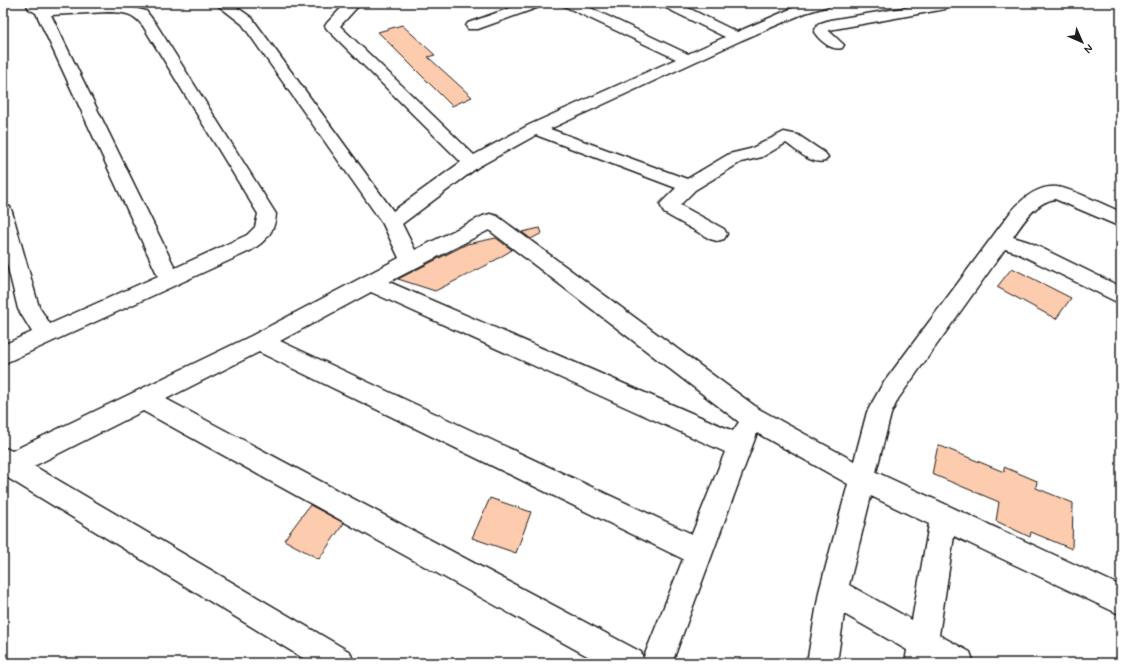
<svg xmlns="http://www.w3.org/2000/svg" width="1124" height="666" viewBox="0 0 1124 666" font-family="Mynerve,sans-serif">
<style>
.building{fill:#fdcbad;stroke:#1c1c1c}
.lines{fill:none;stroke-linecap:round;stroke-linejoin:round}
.street-casing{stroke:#1c1c1c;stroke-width:3}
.street{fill:#fff;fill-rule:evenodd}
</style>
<rect width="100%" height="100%" fill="#fff"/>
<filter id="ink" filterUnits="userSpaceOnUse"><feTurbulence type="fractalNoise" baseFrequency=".025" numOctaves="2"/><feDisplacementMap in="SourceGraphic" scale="8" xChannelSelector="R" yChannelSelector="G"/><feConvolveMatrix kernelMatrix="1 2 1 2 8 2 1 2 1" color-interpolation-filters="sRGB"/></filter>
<g filter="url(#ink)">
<path class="building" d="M 402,25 L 435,55 L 428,57 L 472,97 L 452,106 L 378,32 Z
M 540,228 L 542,233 L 531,239 L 522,232 Z
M 496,238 L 512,250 L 487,265 L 435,291 L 398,279 L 467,244 Z
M 1012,268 L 1071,298 L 1056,319 L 997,287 Z
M 938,445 L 1004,472 L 1004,467 L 1037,481 L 1036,488 L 1073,503 L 1072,549 L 1031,532 L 1030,537 L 996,521 L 999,502 L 932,474 Z
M 490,498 L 531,512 L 516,553 L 472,538 Z
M 310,505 L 344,523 L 319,559 L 284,540 Z"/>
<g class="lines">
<defs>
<path id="street" d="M 26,3 L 40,3 L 45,7 L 122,5 L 146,11 L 156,24 L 276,214 C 275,232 265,242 250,251 L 3,364 L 3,345 L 32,332 L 18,309 L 3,247 L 3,205 L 10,207 L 12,212 L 39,307 L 50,324 L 158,276 L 36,13 L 29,9 ZM 108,12 C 125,13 132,12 143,26 L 258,214 L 255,227 L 247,235 L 175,268 L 51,15 Z
M 215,3 L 231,3 L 252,18 L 393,211 L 461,162 L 327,29 L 325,26 L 327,23 L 346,3 L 361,3 L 340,26 L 474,155 L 529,125 L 676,59 L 564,6 L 562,3 L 580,3 L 688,54 L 725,37 L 662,6 L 660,3 L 678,3 L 737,32 L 795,7 L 809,3 L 830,3 L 828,6 L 805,13 L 742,40 L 550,129 L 687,179 L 729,154 L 750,149 L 784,132 L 798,135 L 825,153 L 828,157 L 825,161 C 811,165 798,151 786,143 L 762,157 L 741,162 L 695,190 L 680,205 L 724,229 L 727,234 L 724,239 L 717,241 L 710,239 L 664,213 L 660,204 L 676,188 L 536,135 L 478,167 L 402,224 L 415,250 L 483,216 L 490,214 L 497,216 L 759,409 L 854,461 L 867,412 L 882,385 L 1010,213 C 1021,200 1037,185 1057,187 C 1070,188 1107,206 1121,212 L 1121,227 L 1055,199 C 1036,202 1023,222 1013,237 L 1029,242 L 1121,287 L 1121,304 L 1015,252 L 1005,249 L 898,399 L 891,414 L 876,472 L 1121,586 L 1121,615 L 954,536 L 939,635 L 970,652 L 974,663 L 905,663 L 907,650 L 844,614 L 837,663 L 807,663 L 819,592 L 848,484 L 757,433 L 672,663 L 600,663 L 143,411 L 34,466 L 350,652 L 354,663 L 311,663 L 3,475 L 3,447 L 12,451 L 251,336 L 399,258 L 383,224 L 242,24 ZM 489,230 L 739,422 L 733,431 L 389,282 ZM 371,292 L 725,452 L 692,534 L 280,341 ZM 259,352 L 683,559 L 643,659 L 641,652 L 166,399 ZM 871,496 L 929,524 L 912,620 L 849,585 Z
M 524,3 L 544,3 L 542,6 L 478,29 L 468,29 L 466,26 L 468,23 Z
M 933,3 L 949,3 L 945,9 L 940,10 L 829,30 L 829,31 L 844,45 L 842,48 C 832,51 820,41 814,32 L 818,24 L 830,20 Z"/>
</defs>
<use href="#street" class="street-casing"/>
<use href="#street" class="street"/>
</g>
</g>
<rect width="1124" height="666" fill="none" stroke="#fff" stroke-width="16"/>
<rect x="8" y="8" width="1108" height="650" fill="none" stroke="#1c1c1c" stroke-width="1.5" filter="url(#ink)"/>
<g transform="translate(1082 42) rotate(135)" stroke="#ffffff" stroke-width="3" paint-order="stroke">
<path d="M0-3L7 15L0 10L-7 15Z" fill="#1c1c1c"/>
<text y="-6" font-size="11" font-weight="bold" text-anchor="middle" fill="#1c1c1c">N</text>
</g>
</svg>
